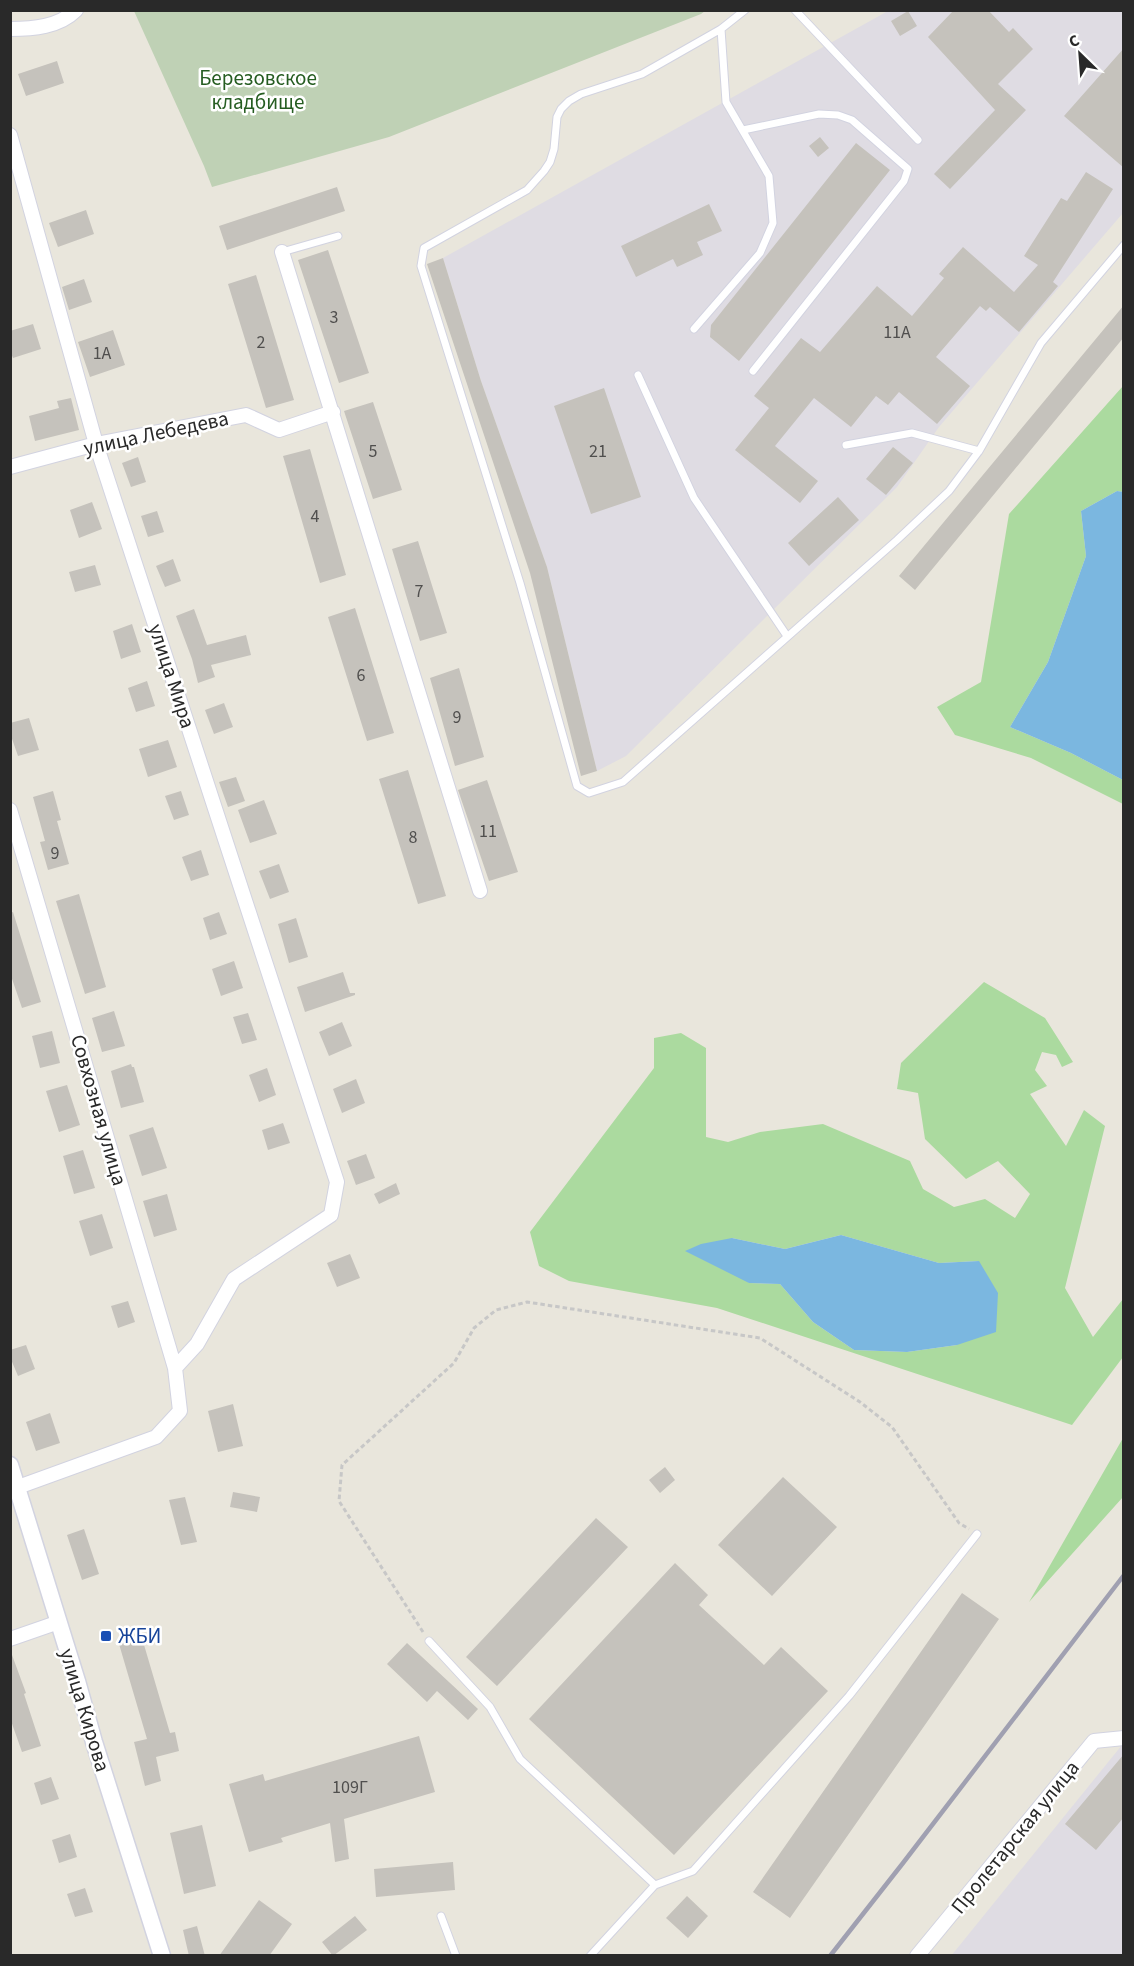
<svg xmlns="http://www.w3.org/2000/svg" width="1134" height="1966" viewBox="0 0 1134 1966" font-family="'Source Sans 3',sans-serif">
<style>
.industrial{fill:#dfdce3}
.green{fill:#abda9f;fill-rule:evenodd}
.cemetery{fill:#bfd1b5}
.water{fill:#7bb7e0}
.building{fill:#c5c2bc}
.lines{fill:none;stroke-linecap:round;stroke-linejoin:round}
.service-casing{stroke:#d2d3e0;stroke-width:9}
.minor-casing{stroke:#d2d3e0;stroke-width:16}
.tertiary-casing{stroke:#d2d3e0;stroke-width:19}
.path{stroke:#c7c7c7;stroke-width:3;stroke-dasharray:4.5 3;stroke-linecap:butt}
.service{stroke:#fff;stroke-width:7}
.minor{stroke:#fff;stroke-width:14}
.tertiary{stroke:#fff;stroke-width:16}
.rail{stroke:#a0a0b1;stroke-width:4.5}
.transit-dot{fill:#1a4fb4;stroke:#fff;stroke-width:2}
.labels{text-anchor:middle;stroke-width:5;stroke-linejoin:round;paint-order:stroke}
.number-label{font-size:18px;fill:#504f4e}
.park-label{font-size:21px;fill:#265d22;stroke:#fff}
.street-label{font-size:21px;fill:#292929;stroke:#fff}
.transit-label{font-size:21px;fill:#164399;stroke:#fff;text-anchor:start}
</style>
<rect width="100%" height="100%" fill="#e9e6dc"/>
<path class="industrial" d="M 888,11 L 1123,11 L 1123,213 L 939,427 L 897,487 L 626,756 L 597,771 L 547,567 L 481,381 L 443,258 Z
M 1122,1745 L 1124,1747 L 1123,1955 L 951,1956 Z"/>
<path class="green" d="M 1123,386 L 1123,492 L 1117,491 L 1081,511 L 1086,556 L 1048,662 L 1010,727 L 1071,753 L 1123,780 L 1123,804 L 1031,758 L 955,735 L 937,707 L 981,682 L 1009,514 Z
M 984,982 L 1045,1018 L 1073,1062 L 1062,1067 L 1056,1055 L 1042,1052 L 1035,1070 L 1047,1086 L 1030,1094 L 1066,1146 L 1084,1110 L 1105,1126 L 1065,1288 L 1093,1337 L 1123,1299 L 1123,1357 L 1072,1425 L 717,1308 L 569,1281 L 539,1266 L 530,1232 L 654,1068 L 654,1038 L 681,1033 L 706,1048 L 706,1137 L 728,1142 L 760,1132 L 823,1124 L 910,1161 L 923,1189 L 954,1207 L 985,1199 L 1015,1218 L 1030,1194 L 998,1161 L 966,1179 L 925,1139 L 918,1093 L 897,1089 L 901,1063 ZM 841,1235 L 939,1263 L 979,1261 L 957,1345 L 907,1352 L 854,1350 L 813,1322 L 780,1284 L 749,1283 L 732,1238 L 785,1249 Z
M 1123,1438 L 1123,1497 L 1029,1602 Z"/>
<path class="cemetery" d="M 134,11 L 705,11 L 701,14 L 389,137 L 212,187 L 204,166 Z"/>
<path class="water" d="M 1117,491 L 1124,492 L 1123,780 L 1071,753 L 1010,727 L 1048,662 L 1086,556 L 1081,511 Z
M 841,1235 L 939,1263 L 979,1261 L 998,1293 L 996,1332 L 957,1345 L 907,1352 L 854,1350 L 813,1322 L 780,1284 L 749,1283 L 685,1251 L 701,1244 L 732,1238 L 785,1249 Z"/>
<path class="building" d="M 954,10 L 988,10 L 1009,32 L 1013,28 L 1033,49 L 998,84 L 1026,110 L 950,189 L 934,174 L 995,110 L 928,37 Z
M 908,11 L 917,26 L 900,36 L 891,21 Z
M 1124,48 L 1124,168 L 1064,116 Z
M 57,61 L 64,83 L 26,96 L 18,74 Z
M 820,137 L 829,148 L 818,157 L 809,146 Z
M 856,143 L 890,170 L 739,361 L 710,337 L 711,325 Z
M 1086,172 L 1113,189 L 1053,282 L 1058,286 L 1019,332 L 990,307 L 986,311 L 980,306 L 936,357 L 970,386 L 937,424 L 899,392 L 888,405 L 876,396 L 851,427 L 814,398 L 775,446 L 818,481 L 800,503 L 735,450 L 769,408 L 754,396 L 801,338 L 820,352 L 877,286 L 912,316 L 944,278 L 939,274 L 963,247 L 1014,292 L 1038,265 L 1024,256 L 1061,198 L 1067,201 Z
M 337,187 L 345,211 L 227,250 L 219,226 Z
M 709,204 L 722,231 L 697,242 L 703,255 L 677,267 L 673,259 L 636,277 L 621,246 Z
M 86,210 L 94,234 L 58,247 L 49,223 Z
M 328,250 L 369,373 L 339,383 L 298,260 Z
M 443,258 L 481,381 L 547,567 L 597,771 L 581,776 L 530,573 L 427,264 Z
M 256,275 L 294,400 L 266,408 L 228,284 Z
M 84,279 L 92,302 L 69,310 L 62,287 Z
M 1124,305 L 1124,337 L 915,590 L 899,576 Z
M 33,324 L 41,349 L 13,358 L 10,351 L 10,331 Z
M 113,330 L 125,365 L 90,377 L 78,342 Z
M 604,388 L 641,497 L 591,514 L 554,406 Z
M 71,398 L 79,430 L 35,441 L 29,416 L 59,408 L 57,401 Z
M 373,402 L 402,490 L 373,499 L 344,411 Z
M 893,447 L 913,463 L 886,495 L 866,479 Z
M 310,449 L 346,575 L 320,583 L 283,456 Z
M 138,457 L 146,482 L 131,487 L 122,463 Z
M 838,497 L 859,520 L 809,566 L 788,543 Z
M 92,502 L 102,529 L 79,538 L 70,510 Z
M 157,511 L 164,532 L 148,537 L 141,516 Z
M 418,541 L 447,633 L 420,641 L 392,549 Z
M 173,559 L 181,581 L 165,587 L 156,566 Z
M 95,565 L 101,585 L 75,592 L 69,572 Z
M 355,608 L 394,733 L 367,741 L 328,617 Z
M 194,609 L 207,645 L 246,635 L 251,655 L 211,665 L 215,677 L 198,683 L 192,659 L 176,616 Z
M 132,624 L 141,652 L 121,659 L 113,631 Z
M 459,668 L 484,757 L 455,766 L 430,678 Z
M 147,681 L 155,706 L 136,712 L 128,688 Z
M 224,703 L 233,727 L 214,734 L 205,710 Z
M 29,718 L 39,750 L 18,756 L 10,733 L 10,723 Z
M 168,740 L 177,767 L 148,777 L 139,749 Z
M 408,770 L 446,896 L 418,904 L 379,779 Z
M 236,777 L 245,801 L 228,807 L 219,782 Z
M 487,780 L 518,872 L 489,881 L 458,790 Z
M 53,791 L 61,820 L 57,821 L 69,864 L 48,870 L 40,842 L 45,841 L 33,797 Z
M 181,791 L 189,815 L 174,820 L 165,796 Z
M 264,800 L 277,834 L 250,843 L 238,810 Z
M 201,850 L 209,875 L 191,881 L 182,857 Z
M 279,864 L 289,892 L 270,899 L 259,871 Z
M 79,894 L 106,987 L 85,994 L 56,901 Z
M 13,912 L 41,1002 L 22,1008 L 10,973 L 10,913 Z
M 219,912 L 227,934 L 210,940 L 203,918 Z
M 296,918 L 308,957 L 289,963 L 278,924 Z
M 234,961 L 243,988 L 221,996 L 212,969 Z
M 343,972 L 350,993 L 355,993 L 355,995 L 305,1012 L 297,987 Z
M 114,1011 L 125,1046 L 102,1052 L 92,1018 Z
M 248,1013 L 257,1040 L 242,1044 L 233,1017 Z
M 342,1022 L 352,1046 L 329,1056 L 319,1032 Z
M 52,1031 L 60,1063 L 40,1068 L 32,1036 Z
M 131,1064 L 132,1067 L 134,1067 L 144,1102 L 121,1108 L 111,1071 Z
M 267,1068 L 276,1095 L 259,1102 L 249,1075 Z
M 356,1079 L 365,1103 L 342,1113 L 333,1089 Z
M 67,1085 L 80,1125 L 59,1132 L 46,1091 Z
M 283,1123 L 290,1143 L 268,1150 L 262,1130 Z
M 153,1127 L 167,1168 L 142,1176 L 129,1135 Z
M 83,1150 L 95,1188 L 74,1194 L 63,1156 Z
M 366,1154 L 375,1178 L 356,1185 L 347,1161 Z
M 396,1183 L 400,1194 L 379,1204 L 374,1194 Z
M 167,1194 L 177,1230 L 154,1237 L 143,1201 Z
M 102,1214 L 113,1248 L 90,1256 L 79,1221 Z
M 350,1254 L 360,1278 L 337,1287 L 327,1263 Z
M 128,1301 L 135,1322 L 118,1328 L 111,1306 Z
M 26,1345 L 35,1369 L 18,1376 L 10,1357 L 10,1350 Z
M 233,1404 L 243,1446 L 218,1452 L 208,1411 Z
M 50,1413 L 60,1443 L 36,1451 L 26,1422 Z
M 665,1467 L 675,1480 L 660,1493 L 649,1480 Z
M 783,1477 L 837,1527 L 772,1596 L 718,1545 Z
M 233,1492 L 260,1497 L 257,1512 L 230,1507 Z
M 185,1497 L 197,1542 L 181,1545 L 169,1500 Z
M 596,1518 L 628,1547 L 497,1686 L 466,1657 Z
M 84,1529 L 99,1574 L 82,1580 L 67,1535 Z
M 675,1563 L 708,1595 L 699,1605 L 764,1665 L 781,1647 L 828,1691 L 674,1855 L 529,1719 Z
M 962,1593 L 999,1619 L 790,1918 L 753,1892 Z
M 142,1638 L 170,1733 L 175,1732 L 179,1751 L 156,1757 L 161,1781 L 145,1786 L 134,1742 L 147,1739 L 119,1644 Z
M 407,1643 L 478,1709 L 468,1720 L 437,1691 L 427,1702 L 387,1664 Z
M 10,1655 L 12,1655 L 26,1693 L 24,1694 L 41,1746 L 22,1752 L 10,1718 Z
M 419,1736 L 435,1792 L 344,1819 L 349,1859 L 335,1862 L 330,1823 L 281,1838 L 283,1842 L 249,1852 L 229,1784 L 263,1774 L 265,1781 Z
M 1124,1754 L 1124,1817 L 1096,1850 L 1065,1824 Z
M 51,1777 L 59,1799 L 41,1805 L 34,1783 Z
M 202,1825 L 216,1886 L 184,1894 L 170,1833 Z
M 70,1834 L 77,1857 L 59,1863 L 52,1840 Z
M 453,1862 L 455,1890 L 376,1897 L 374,1869 Z
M 85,1888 L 93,1912 L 75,1917 L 67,1894 Z
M 687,1896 L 708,1916 L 688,1938 L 666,1918 Z
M 259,1900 L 292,1924 L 269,1956 L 219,1956 Z
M 355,1916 L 367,1930 L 333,1956 L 322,1942 Z
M 197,1926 L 205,1956 L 189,1956 L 183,1930 Z"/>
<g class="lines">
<defs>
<path id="service" d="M 745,10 L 721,29 L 642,74 L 581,94 L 569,101 L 561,109 L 557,117 L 554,149 L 550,162 L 544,171 L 527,190 L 424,248 L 421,266 L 520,583 L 577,786 L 589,793 L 623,782 L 897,540 L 949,491 L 979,451 L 1041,343 L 1124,245
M 795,10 L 918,140
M 743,130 L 819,114 L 838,115 L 852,120 L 908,169 L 904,181 L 753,371
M 282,252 L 338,236
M 694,329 L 760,253 L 773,223 L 769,176 L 726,102 L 721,29
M 638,375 L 694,498 L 787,636
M 846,445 L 912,433 L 979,451
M 429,1641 L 490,1707 L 520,1759 L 655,1885 L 590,1956
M 655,1885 L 693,1871 L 849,1696 L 977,1534
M 441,1916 L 456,1956"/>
<path id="minor" d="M 10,29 C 33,29 59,27 76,10
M 10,135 L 96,444 L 337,1182 L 331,1215 L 234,1279 L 197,1344 L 175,1368
M 282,252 L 480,891
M 10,467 L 96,444 L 246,415 L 279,430 L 333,412
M 10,810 L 175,1368 L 180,1411 L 156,1437 L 18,1487
M 10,1639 L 59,1622
M 917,1956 L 1094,1741 L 1124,1738"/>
<path id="tertiary" d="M 10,1465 L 77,1681 L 94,1742 L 162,1956"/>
</defs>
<use href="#service" class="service-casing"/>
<use href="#minor" class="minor-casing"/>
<use href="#tertiary" class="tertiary-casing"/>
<path class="path" d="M 423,1632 L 339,1501 L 342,1465 L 454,1363 L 474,1328 L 496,1310 L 527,1302 L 760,1338 L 860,1402 L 892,1427 L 959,1523 L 969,1529"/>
<use href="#service" class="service"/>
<use href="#minor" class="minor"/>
<use href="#tertiary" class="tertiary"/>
<path class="rail" d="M 830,1956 L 903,1863 L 1124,1575"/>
</g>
<rect class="transit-dot" x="100" y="1630" width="12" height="12" rx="3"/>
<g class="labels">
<g class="number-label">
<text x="334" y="323">3</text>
<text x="897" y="338">11А</text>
<text x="261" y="348">2</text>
<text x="102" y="359">1А</text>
<text x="373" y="457">5</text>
<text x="598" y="457">21</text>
<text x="315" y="522">4</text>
<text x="419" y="597">7</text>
<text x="361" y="681">6</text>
<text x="457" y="723">9</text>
<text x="488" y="837">11</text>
<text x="413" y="843">8</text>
<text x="55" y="859">9</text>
<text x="350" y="1793">109Г</text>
</g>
<g class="park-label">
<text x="258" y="85">Березовское<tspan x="258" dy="24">кладбище</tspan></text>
</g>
<g class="street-label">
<text transform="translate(156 433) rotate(-12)" y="7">улица Лебедева</text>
<text transform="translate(172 676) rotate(72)" y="7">улица Мира</text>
<text transform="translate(99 1110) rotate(74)" y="7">Совхозная улица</text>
<text transform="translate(85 1710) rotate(73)" y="7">улица Кирова</text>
<text transform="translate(1015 1837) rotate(-51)" y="7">Пролетарская улица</text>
</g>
<g class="transit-label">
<text x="118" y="1643">ЖБИ</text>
</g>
</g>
<rect width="1134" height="1966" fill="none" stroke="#292929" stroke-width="24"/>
<g transform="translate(1080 54) rotate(335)" stroke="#ffffff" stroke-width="4.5" paint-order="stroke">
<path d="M0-4.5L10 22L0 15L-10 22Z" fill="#292929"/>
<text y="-9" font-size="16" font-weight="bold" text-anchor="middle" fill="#292929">С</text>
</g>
</svg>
